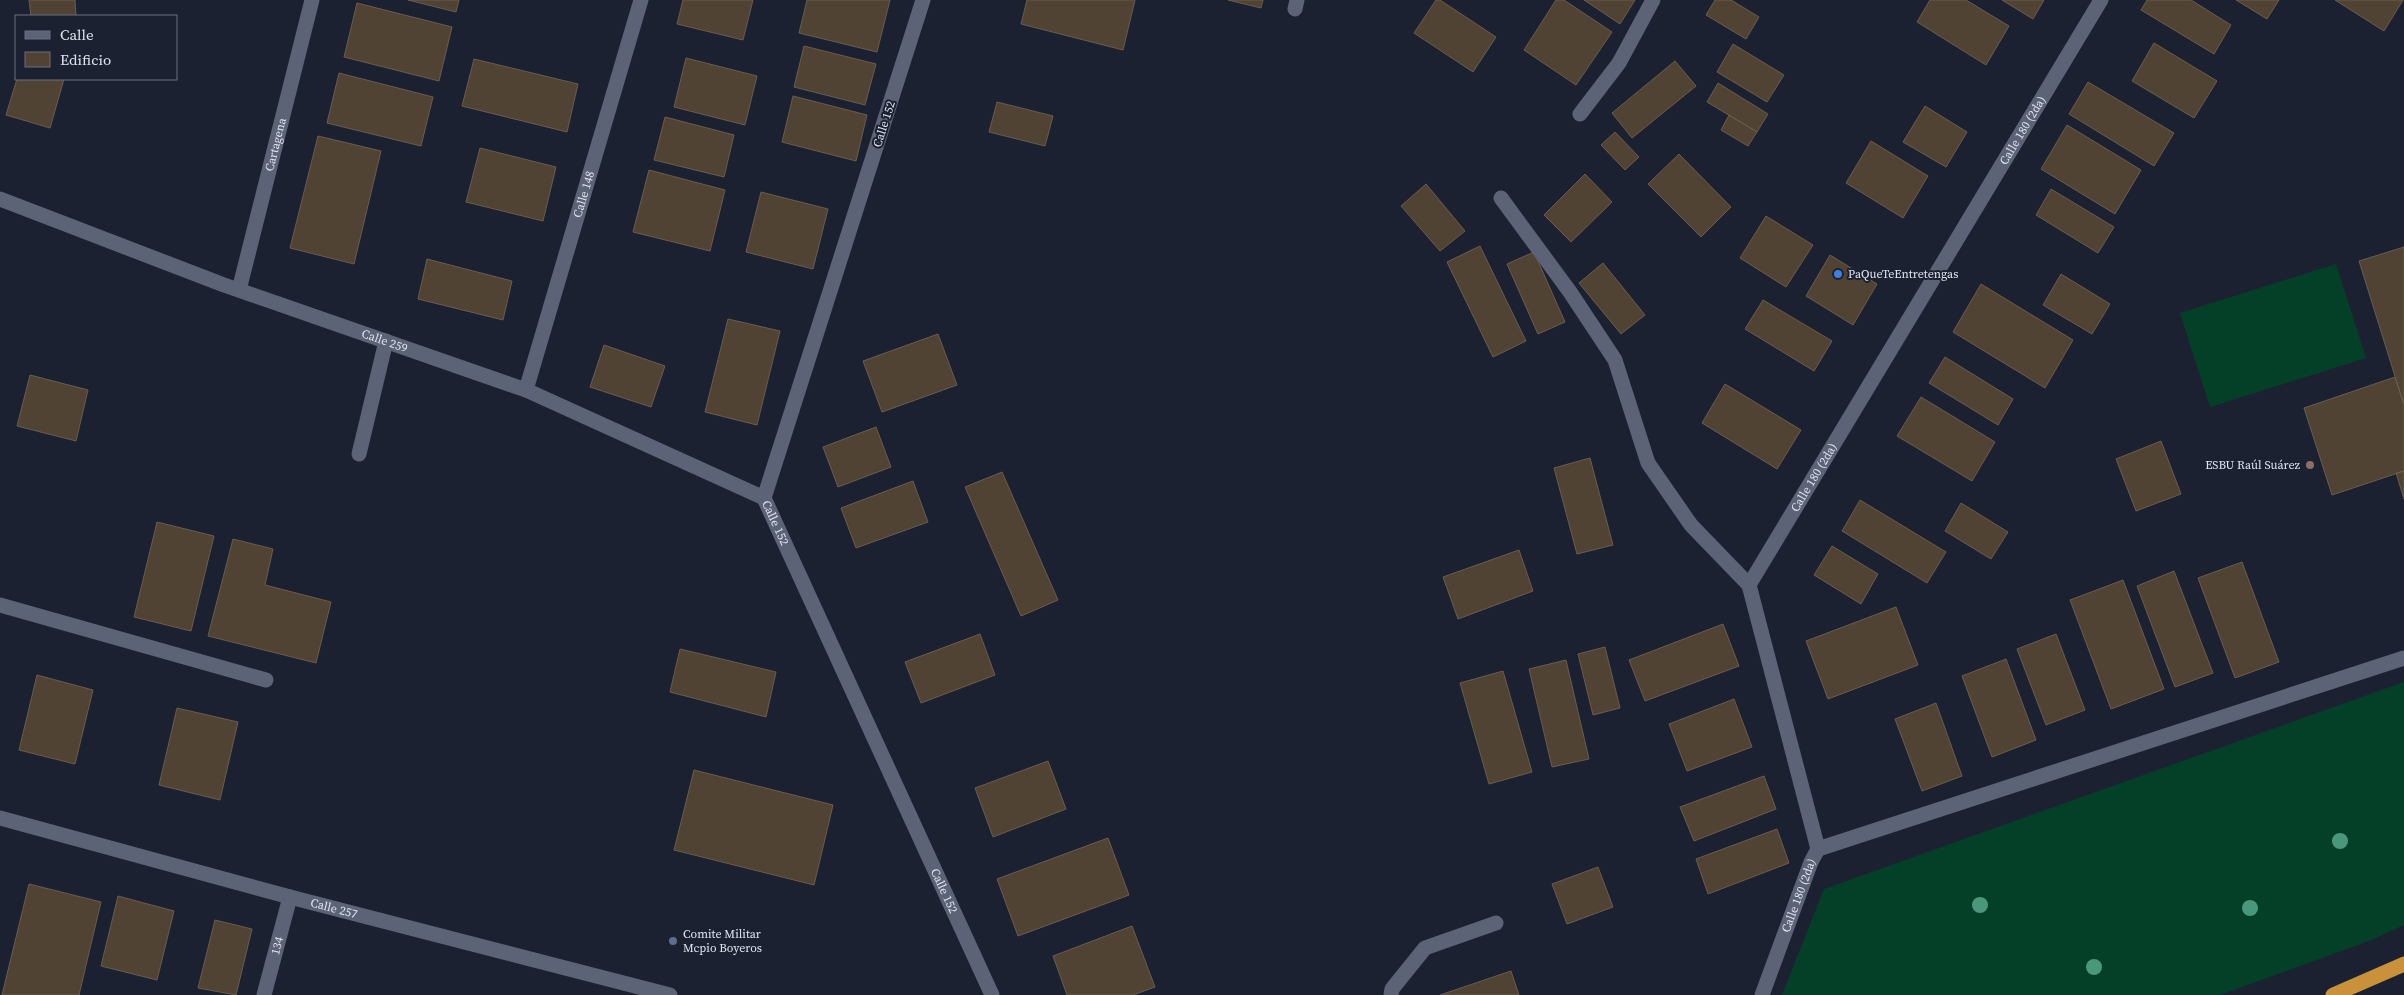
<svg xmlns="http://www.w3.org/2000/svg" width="2404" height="995" viewBox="0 0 2404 995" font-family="'Source Serif 4',serif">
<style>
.grass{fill:#044028}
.building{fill:#504333;stroke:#6b5d4c}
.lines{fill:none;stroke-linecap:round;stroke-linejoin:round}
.minor{stroke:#5c6376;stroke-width:15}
.highway{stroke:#c8913a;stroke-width:15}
.tree{fill:#49987b}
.shop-dot{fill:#3f7fe0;stroke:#1c2132;stroke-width:2}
.education-dot{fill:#8d6e63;stroke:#1c2132;stroke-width:2}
.service-dot{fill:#5c6f8a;stroke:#1c2132;stroke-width:2}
.labels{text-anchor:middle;stroke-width:4;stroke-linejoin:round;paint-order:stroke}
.street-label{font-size:12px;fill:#e0e4f0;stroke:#1c2132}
.poi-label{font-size:12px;fill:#e0e4f0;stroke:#1c2132;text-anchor:start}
</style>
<rect width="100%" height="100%" fill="#1c2132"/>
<path class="grass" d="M 2336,264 L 2366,358 L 2210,407 L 2180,313 Z
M 2404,682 L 2404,925 L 2369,941 L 2220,995 L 1782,995 L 1824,889 Z"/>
<path class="building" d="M 29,0 L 75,0 L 76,16 L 31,16 Z
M 408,0 L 459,0 L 456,12 Z
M 683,0 L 753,0 L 743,40 L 677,24 Z
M 807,0 L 890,0 L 877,52 L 799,33 Z
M 1027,0 L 1135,0 L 1123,50 L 1021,24 Z
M 1228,0 L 1263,0 L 1261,8 Z
M 1436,0 L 1440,0 L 1496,37 L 1473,72 L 1414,33 Z
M 1556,0 L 1564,0 L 1612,32 L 1576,85 L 1524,50 Z
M 1584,0 L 1635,0 L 1620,24 Z
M 1715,0 L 1731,0 L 1759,17 L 1746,39 L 1706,15 Z
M 1930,0 L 1966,0 L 2009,26 L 1986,65 L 1917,22 Z
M 2002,0 L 2044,0 L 2033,19 Z
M 2147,0 L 2191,0 L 2231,25 L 2214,54 L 2141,10 Z
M 2236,0 L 2279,0 L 2267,19 Z
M 2335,0 L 2403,0 L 2384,31 Z
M 357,3 L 452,27 L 439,81 L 344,57 Z
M 2154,43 L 2217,81 L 2194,118 L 2132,81 Z
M 1733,44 L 1784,75 L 1767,102 L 1717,72 Z
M 804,46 L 876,64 L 865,105 L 794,87 Z
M 686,58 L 757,76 L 745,125 L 674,107 Z
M 474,59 L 578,84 L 567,132 L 462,106 Z
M 1675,61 L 1696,86 L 1632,138 L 1612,113 Z
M 339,73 L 433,97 L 421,146 L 327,123 Z
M 17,79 L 64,79 L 50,128 L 6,115 Z
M 2088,82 L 2174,133 L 2154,166 L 2069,114 Z
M 1718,83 L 1768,114 L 1757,132 L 1707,102 Z
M 793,96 L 867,115 L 856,161 L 782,142 Z
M 997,102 L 1053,116 L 1045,146 L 989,132 Z
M 1925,106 L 1967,132 L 1946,167 L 1903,142 Z
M 1729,115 L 1757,132 L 1748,146 L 1721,130 Z
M 665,117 L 734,135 L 724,177 L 654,160 Z
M 2067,125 L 2141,170 L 2115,214 L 2041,169 Z
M 1615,132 L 1639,157 L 1625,170 L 1601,145 Z
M 318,136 L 381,151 L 354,264 L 290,248 Z
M 1871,141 L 1928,176 L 1903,218 L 1846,183 Z
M 480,148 L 556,167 L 543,221 L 466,202 Z
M 1679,154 L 1731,207 L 1701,237 L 1648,184 Z
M 649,170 L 725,190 L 710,251 L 633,232 Z
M 1585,174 L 1612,202 L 1571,242 L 1544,215 Z
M 1426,184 L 1465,231 L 1440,251 L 1401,206 Z
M 2051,189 L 2114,227 L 2098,253 L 2036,215 Z
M 761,192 L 828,209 L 813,269 L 746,252 Z
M 1766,216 L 1813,245 L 1786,287 L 1740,258 Z
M 1480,246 L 1526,341 L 1493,357 L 1447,262 Z
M 2404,247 L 2404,405 L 2359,261 Z
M 1534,252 L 1565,322 L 1538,334 L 1507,264 Z
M 1830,255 L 1877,284 L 1853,325 L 1806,296 Z
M 427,259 L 512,281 L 503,320 L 418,299 Z
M 1603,263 L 1645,315 L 1621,334 L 1579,283 Z
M 2061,274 L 2110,304 L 2092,334 L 2043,305 Z
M 1981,284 L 2073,340 L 2045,388 L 1953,332 Z
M 1763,300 L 1832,341 L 1814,371 L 1745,329 Z
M 728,319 L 780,331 L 757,425 L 705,412 Z
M 938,334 L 957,385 L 882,412 L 863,361 Z
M 604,345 L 665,366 L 651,407 L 590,387 Z
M 1945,357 L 2013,399 L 1998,425 L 1929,383 Z
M 30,375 L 88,390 L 76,441 L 17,426 Z
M 2395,377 L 2404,405 L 2404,471 L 2332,495 L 2304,408 Z
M 1725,384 L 1801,430 L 1777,469 L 1702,423 Z
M 1921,397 L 1995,442 L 1972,481 L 1897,436 Z
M 876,427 L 891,467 L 838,487 L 823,447 Z
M 2161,441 L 2181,494 L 2136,511 L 2116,459 Z
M 1590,458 L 1613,545 L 1577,554 L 1554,468 Z
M 2404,471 L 2404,499 L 2396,473 Z
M 1002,472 L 1058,600 L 1021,616 L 965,487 Z
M 913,481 L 928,522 L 856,548 L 841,508 Z
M 1860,500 L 1946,552 L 1927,583 L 1842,531 Z
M 1961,503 L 2008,532 L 1991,559 L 1945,531 Z
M 157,522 L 214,536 L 191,631 L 134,617 Z
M 233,539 L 273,549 L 265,585 L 331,602 L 316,663 L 208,636 Z
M 1832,546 L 1878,574 L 1861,604 L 1814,575 Z
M 1519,550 L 1533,591 L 1458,619 L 1443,577 Z
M 2242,562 L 2279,662 L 2235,678 L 2198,578 Z
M 2174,571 L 2213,673 L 2175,687 L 2137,586 Z
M 2123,580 L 2164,689 L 2111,709 L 2070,600 Z
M 1896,607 L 1918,665 L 1828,699 L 1806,641 Z
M 1723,624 L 1739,666 L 1645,701 L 1629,660 Z
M 980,634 L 995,675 L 921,703 L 905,662 Z
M 2056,634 L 2085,710 L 2046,725 L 2017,649 Z
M 1605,647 L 1620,708 L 1593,715 L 1578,654 Z
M 680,649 L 776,672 L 766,717 L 670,692 Z
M 2006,659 L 2036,740 L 1992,757 L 1962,676 Z
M 1566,660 L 1589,759 L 1552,767 L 1529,669 Z
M 1503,671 L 1532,772 L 1489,784 L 1460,683 Z
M 37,675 L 93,690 L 75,764 L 19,750 Z
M 1734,699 L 1752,747 L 1687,771 L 1669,724 Z
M 1936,703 L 1962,776 L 1922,791 L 1895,719 Z
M 177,708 L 238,722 L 220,800 L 159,785 Z
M 1048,761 L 1066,809 L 993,837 L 975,788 Z
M 694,770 L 833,805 L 814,885 L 674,850 Z
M 1764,776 L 1776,809 L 1694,841 L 1680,807 Z
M 1777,829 L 1789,863 L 1708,894 L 1696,859 Z
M 1108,838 L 1129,895 L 1018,936 L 997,879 Z
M 1598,867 L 1613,907 L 1567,924 L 1552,884 Z
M 29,884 L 101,902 L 79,995 L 2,995 Z
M 118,896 L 174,911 L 157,980 L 101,966 Z
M 215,920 L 252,929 L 236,995 L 198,988 Z
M 1132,926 L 1155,987 L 1133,995 L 1067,995 L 1053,956 Z
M 1511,971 L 1519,995 L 1440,995 Z"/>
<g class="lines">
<g class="minor">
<path id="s1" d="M 923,0 L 764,498 L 992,995"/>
<path d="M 1295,9 L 1297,0"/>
<path d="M 1580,114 L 1619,63 L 1653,0"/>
<path d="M 1501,198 L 1570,292 L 1615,360 L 1648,463 L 1691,525 L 1749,585"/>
<path id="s2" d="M 0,199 L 224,285 L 526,390 L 764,498"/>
<path id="s3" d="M 239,290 L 312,0"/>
<path id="s4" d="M 526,390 L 641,0"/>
<path d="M 359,454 L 386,341"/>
<path d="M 0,605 L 266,680"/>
<path id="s5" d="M 0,818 L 290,897 L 670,995"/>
<path d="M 1818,849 L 2404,658"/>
<path id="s6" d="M 264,995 L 290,897"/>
<path d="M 1391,995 L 1392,989 L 1425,948 L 1496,923"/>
<path id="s7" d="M 1762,995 L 1811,862 L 1818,849 L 1749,585 L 2101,0"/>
</g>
<path class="highway" d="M 2333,995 L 2404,964"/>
</g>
<g class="tree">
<circle cx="2340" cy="841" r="8"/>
<circle cx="1980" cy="905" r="8"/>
<circle cx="2250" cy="908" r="8"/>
<circle cx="2094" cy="967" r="8"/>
</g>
<circle class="shop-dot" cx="1838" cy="274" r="5"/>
<circle class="education-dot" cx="2310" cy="465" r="5"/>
<circle class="service-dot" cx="673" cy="941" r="5"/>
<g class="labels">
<g class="street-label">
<text transform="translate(884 124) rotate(-72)" y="4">Calle 152</text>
<text dy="4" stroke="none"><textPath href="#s7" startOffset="960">Calle 180 (2da)</textPath></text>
<text dy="4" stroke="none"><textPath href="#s3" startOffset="150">Cartagena</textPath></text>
<text dy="4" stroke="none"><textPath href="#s4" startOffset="204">Calle 148</textPath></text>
<text dy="4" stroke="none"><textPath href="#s2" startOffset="410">Calle 259</textPath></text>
<text dy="4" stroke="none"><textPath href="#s7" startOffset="555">Calle 180 (2da)</textPath></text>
<text dy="4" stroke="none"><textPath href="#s1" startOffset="550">Calle 152</textPath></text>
<text dy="4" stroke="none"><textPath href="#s1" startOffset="955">Calle 152</textPath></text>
<text dy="4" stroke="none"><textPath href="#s7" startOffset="106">Calle 180 (2da)</textPath></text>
<text dy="4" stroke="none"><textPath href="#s5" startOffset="346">Calle 257</textPath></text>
<text dy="4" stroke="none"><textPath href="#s6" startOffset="51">134</textPath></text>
</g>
<g class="poi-label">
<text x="1848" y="278">PaQueTeEntretengas</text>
<text x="2300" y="469" text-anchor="end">ESBU Raúl Suárez</text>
<text x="683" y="938">Comite Militar<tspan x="683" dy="14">Mcpio Boyeros</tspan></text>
</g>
</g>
<rect x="15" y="15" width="162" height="65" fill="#1c2132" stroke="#6a6f7e"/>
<rect x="25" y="31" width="25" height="8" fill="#5c6376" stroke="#6a6f7e"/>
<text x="60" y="40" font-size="15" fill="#e0e4f0">Calle</text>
<rect x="25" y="52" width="25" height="15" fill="#504333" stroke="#6a6f7e"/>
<text x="60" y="65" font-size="15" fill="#e0e4f0">Edificio</text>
</svg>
